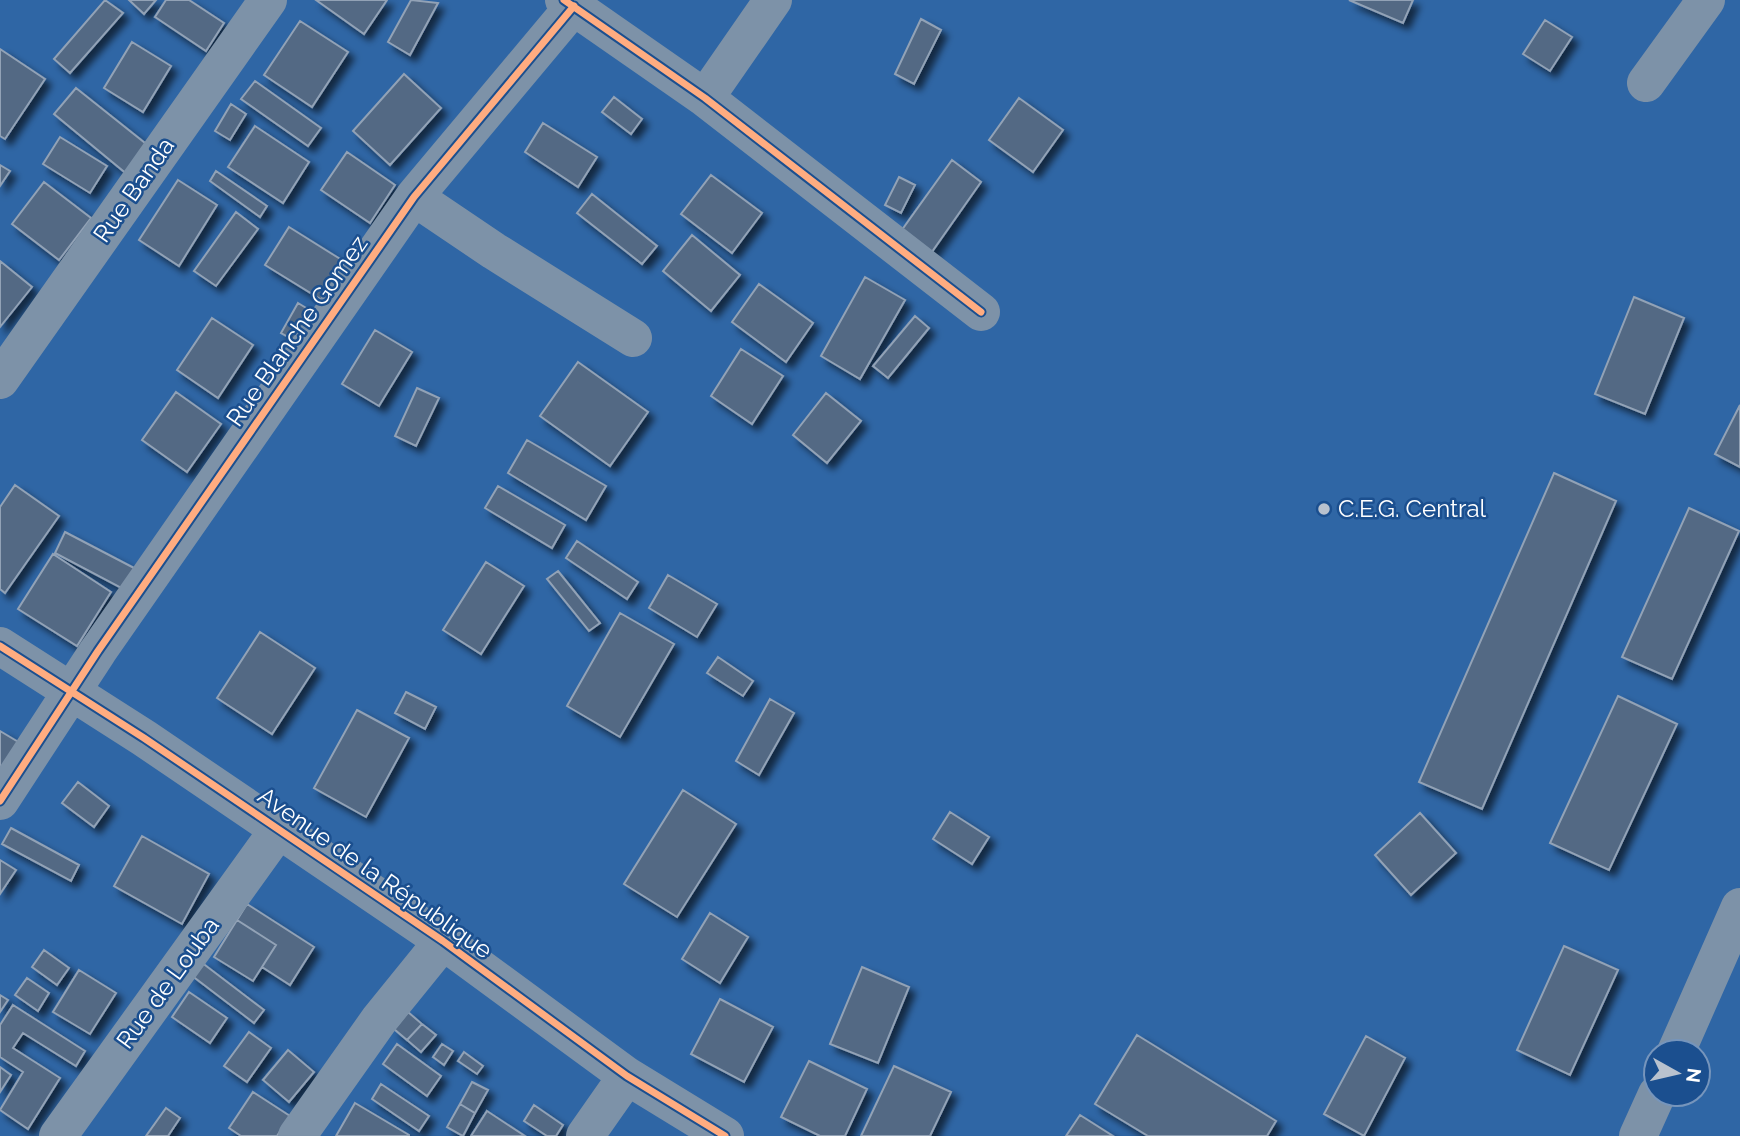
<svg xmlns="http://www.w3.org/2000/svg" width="1740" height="1136" viewBox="0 0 1740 1136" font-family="Raleway,sans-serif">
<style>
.green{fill:#2f66a5;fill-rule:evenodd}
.building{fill:#526984;stroke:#92a2b6;stroke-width:2;filter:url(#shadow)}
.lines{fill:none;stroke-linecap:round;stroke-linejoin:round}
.minor{stroke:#7d92a8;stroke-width:38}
.cycleway-casing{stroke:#1b4f8f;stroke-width:11}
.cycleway{stroke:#ffac80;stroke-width:7}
.poi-dot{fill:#b9c2ce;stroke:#1b4f8f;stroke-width:2.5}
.labels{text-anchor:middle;stroke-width:5;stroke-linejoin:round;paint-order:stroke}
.street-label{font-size:24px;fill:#fff;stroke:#1b4f8f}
.poi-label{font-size:24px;fill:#fff;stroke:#1b4f8f;text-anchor:start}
</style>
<defs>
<filter id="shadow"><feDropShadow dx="6" dy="6" stdDeviation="3.5" flood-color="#0009"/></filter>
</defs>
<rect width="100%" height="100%" fill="#365274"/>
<path class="green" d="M 0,0 L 1740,0 L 1740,1136 L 0,1136 ZM 1656,1052 L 1698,1052 L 1698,1094 L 1656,1094 Z"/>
<path class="building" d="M 105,0 L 123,13 L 70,73 L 54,59 Z
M 129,0 L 156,0 L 144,14 Z
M 166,0 L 189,0 L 224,23 L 206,51 L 155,17 Z
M 316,0 L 387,0 L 364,34 Z
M 411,0 L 438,3 L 410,55 L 388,42 Z
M 1349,0 L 1413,0 L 1403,23 Z
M 921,19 L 941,30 L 914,84 L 895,74 Z
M 1545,20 L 1572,37 L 1550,71 L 1523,54 Z
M 300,21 L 348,52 L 312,107 L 264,75 Z
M 132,42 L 171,66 L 143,112 L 104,88 Z
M 0,49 L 45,79 L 5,139 L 0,136 Z
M 404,74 L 441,108 L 390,165 L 353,131 Z
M 255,81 L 321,128 L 308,146 L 241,99 Z
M 76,88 L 150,147 L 128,175 L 54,114 Z
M 614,97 L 642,119 L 631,134 L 602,112 Z
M 1019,98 L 1063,130 L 1033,172 L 989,140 Z
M 231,104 L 246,114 L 230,140 L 215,131 Z
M 543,123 L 597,157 L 578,187 L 525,152 Z
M 255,126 L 309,162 L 283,203 L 228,167 Z
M 60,137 L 107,166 L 90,193 L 43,164 Z
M 347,152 L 395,185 L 370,223 L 321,190 Z
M 952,160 L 981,182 L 929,256 L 899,234 Z
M 0,165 L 10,171 L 0,186 Z
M 216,171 L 267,206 L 260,217 L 210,181 Z
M 711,175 L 762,213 L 732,253 L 681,214 Z
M 899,177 L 915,185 L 901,213 L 885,205 Z
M 178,180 L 217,205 L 179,266 L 139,240 Z
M 44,182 L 91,218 L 59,260 L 12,224 Z
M 592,194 L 657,246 L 642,264 L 577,213 Z
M 236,212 L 258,229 L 216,286 L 194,271 Z
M 289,227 L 345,262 L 322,300 L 265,265 Z
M 692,235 L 740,275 L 711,311 L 663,271 Z
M 0,261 L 32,287 L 0,327 Z
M 865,277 L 905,300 L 860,379 L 821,356 Z
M 759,284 L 813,323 L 786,362 L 732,322 Z
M 1634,297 L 1684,318 L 1645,414 L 1595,394 Z
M 298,303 L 316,314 L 299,343 L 281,333 Z
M 915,316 L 929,328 L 888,378 L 873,366 Z
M 212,318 L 253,345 L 218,398 L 177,370 Z
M 375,330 L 412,352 L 379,406 L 342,384 Z
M 741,349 L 783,376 L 752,424 L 711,396 Z
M 578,362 L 648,412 L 610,466 L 540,416 Z
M 417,388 L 439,398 L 416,446 L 395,436 Z
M 176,392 L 221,424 L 187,472 L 142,440 Z
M 826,393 L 861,421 L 827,463 L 793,435 Z
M 1740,405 L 1740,467 L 1715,454 Z
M 527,440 L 606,486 L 586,520 L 508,473 Z
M 1554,473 L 1616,501 L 1482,809 L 1419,782 Z
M 15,485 L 59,516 L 5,593 L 0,589 L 0,507 Z
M 498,486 L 565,525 L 552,548 L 485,508 Z
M 1689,508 L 1739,531 L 1672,679 L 1622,657 Z
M 65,532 L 136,569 L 125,590 L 55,553 Z
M 577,541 L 638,582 L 627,599 L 566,558 Z
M 53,554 L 111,592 L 77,646 L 18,609 Z
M 486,562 L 524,586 L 481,654 L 443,630 Z
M 558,571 L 600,623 L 589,631 L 547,579 Z
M 668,575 L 717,604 L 697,637 L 649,608 Z
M 620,613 L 674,644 L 620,737 L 567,706 Z
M 260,632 L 315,668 L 272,734 L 217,698 Z
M 718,657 L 753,681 L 743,696 L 707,673 Z
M 406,692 L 436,707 L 425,729 L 395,713 Z
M 1618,696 L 1677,724 L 1609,870 L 1550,843 Z
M 770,699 L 794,713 L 759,775 L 736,761 Z
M 357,710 L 409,738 L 366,817 L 314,788 Z
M 0,731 L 25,746 L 0,778 Z
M 78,782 L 109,806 L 94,827 L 62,803 Z
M 683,790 L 736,824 L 677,917 L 624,884 Z
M 950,812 L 989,837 L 972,864 L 933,839 Z
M 1420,813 L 1456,853 L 1411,895 L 1375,855 Z
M 11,828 L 79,865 L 71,881 L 2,844 Z
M 142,836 L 209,874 L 182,924 L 114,886 Z
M 0,860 L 16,870 L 0,894 Z
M 247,904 L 314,947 L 290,985 L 262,967 L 276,945 L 237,920 Z
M 710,913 L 748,937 L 720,983 L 682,959 Z
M 237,920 L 276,945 L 253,981 L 214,957 Z
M 1564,946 L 1618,970 L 1570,1075 L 1517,1050 Z
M 44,950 L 69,968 L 57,985 L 32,967 Z
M 201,962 L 264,1010 L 254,1023 L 191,975 Z
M 862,967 L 909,987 L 878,1063 L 830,1044 Z
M 79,970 L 116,993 L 90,1034 L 53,1012 Z
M 27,978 L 49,993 L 38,1011 L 15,995 Z
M 189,992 L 227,1018 L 210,1043 L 172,1017 Z
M 0,995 L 8,1000 L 0,1012 Z
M 720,999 L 773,1027 L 744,1082 L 691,1054 Z
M 13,1005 L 85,1051 L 76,1066 L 23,1033 L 13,1048 L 60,1078 L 28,1129 L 0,1110 L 23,1072 L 0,1057 L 0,1025 Z
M 408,1012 L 422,1024 L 407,1040 L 394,1029 Z
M 422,1024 L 436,1035 L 421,1052 L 407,1040 Z
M 249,1032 L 271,1048 L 247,1082 L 224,1066 Z
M 1137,1035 L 1276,1121 L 1267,1136 L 1148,1136 L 1095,1104 Z
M 1366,1036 L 1405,1058 L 1364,1136 L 1324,1114 Z
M 397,1044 L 441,1076 L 427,1096 L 383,1064 Z
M 442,1044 L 453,1051 L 444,1065 L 433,1057 Z
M 288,1050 L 314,1072 L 289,1102 L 263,1080 Z
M 464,1052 L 483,1066 L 477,1074 L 458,1061 Z
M 809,1061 L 867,1089 L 845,1136 L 820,1136 L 781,1117 Z
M 894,1066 L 951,1092 L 930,1136 L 861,1136 Z
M 0,1067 L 11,1075 L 0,1092 Z
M 472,1082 L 488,1090 L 475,1113 L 460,1104 Z
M 381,1084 L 429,1116 L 419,1131 L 372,1099 Z
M 253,1092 L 290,1116 L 277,1136 L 241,1136 L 229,1128 Z
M 355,1103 L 409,1135 L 409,1136 L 336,1136 Z
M 460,1104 L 475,1113 L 463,1136 L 447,1127 Z
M 534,1105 L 563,1125 L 556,1136 L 547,1136 L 524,1121 Z
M 166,1108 L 180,1118 L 168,1136 L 146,1136 Z
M 487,1111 L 525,1136 L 471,1136 Z
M 1080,1115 L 1113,1136 L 1066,1136 Z"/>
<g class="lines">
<path class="minor" d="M 564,0 L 705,98 L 981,312
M 1646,83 L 1706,0
M 705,98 L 773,0
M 414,197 L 494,251 L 633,338
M 0,380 L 268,0
M 0,646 L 144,738 L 443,941 L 627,1076 L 725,1136
M 0,801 L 98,651 L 414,197 L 574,6
M 1676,1052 L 1740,907
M 58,1136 L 279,829
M 297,1136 L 379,1020 L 443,941
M 585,1136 L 627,1076
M 1638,1136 L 1657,1094"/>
<defs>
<path id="cycleway" d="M 564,0 L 705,98 L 981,312
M 0,646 L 144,738 L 443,941 L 627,1076 L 725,1136
M 0,801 L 98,651 L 414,197 L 574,6"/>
</defs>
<use href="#cycleway" class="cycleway-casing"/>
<use href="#cycleway" class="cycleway"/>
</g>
<circle class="poi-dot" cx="1324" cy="509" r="7"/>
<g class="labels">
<g class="street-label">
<text transform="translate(134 190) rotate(-55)" y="8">Rue Banda</text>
<text transform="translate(297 331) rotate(-55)" y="8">Rue Blanche Gomez</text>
<text transform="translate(375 873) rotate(35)" y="8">Avenue de la République</text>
<text transform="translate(168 983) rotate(-54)" y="8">Rue de Louba</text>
</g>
<g class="poi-label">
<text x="1338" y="517">C.E.G. Central</text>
</g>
</g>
<g transform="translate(1677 1073) rotate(98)"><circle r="33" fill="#1b4f8f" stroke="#7695bc" stroke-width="2"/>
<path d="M0-5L12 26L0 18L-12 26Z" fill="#b9c2ce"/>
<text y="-10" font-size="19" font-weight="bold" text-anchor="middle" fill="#ffffff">N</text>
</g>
</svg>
